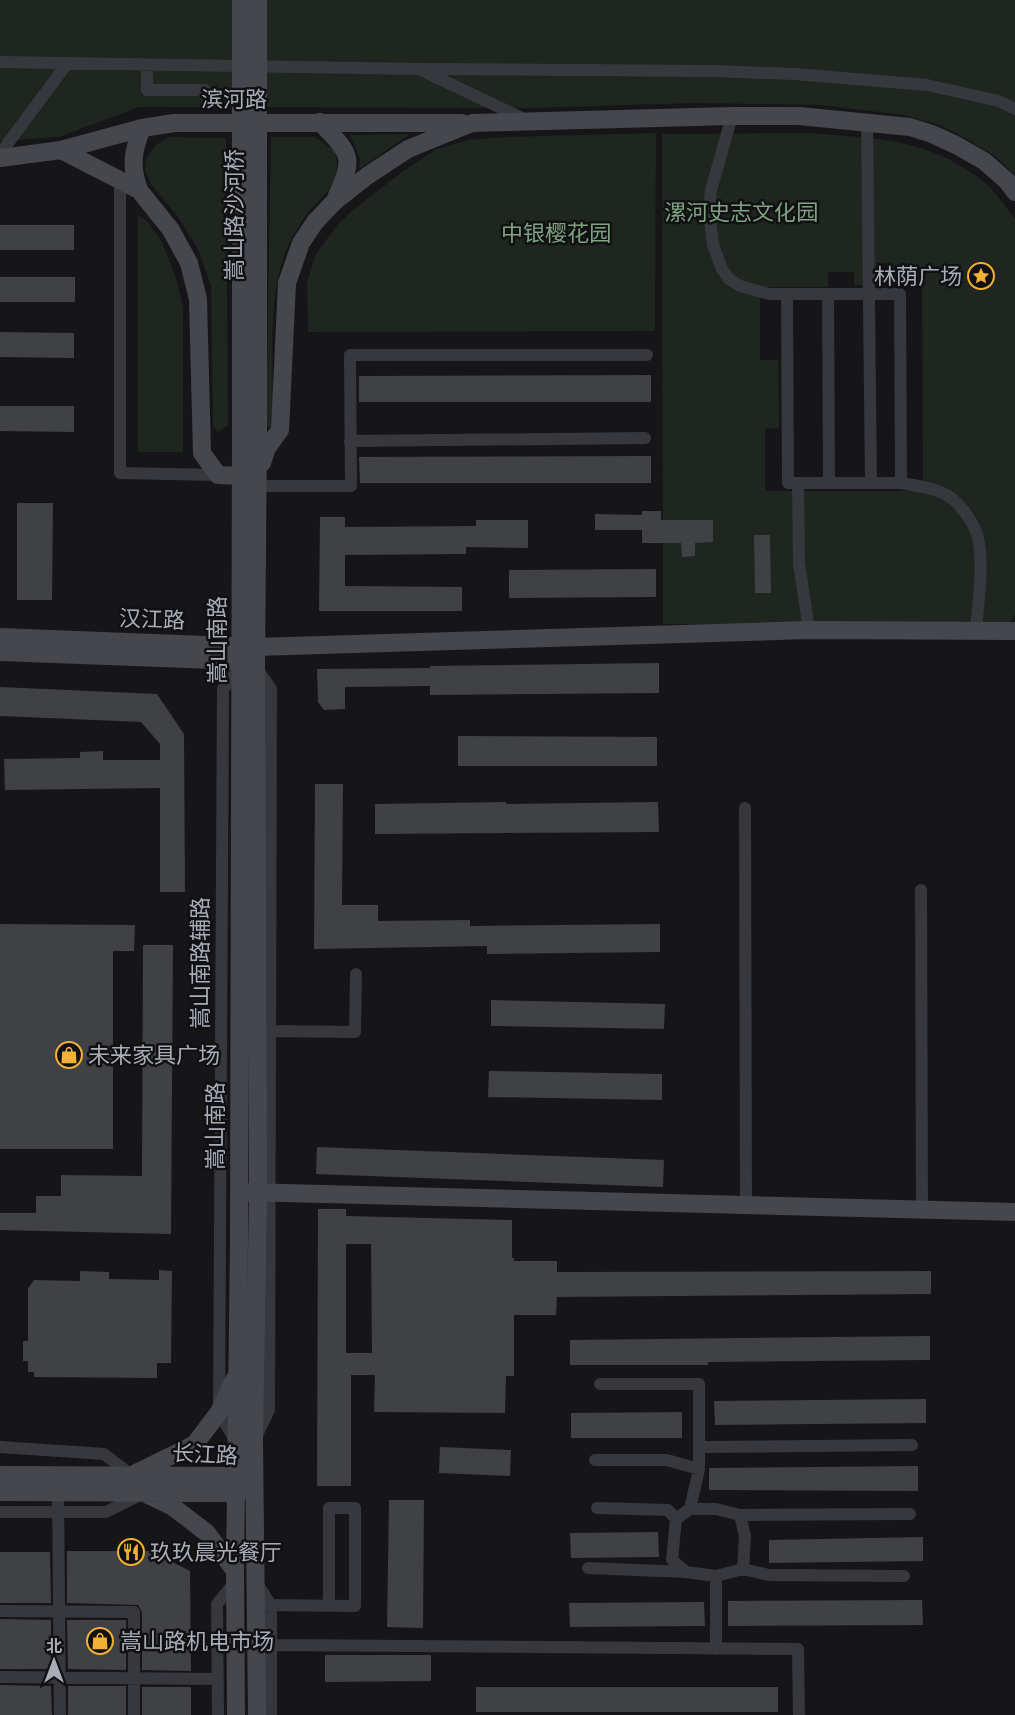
<svg xmlns="http://www.w3.org/2000/svg" width="1015" height="1715" viewBox="0 0 1015 1715" font-family="'Sofia Sans Condensed','Noto Sans SC',sans-serif">
<style>
.green{fill:#1e261f;fill-rule:evenodd}
.building{fill:#404145;fill-rule:evenodd}
.lines{fill:none;stroke-linecap:round;stroke-linejoin:round}
.street{stroke:#37383d;stroke-width:12}
.secondary{stroke:#45474d;stroke-width:18}
.secondary-bridge{stroke:#45474d;stroke-width:18}
.labels{text-anchor:middle;stroke-width:5;stroke-linejoin:round;paint-order:stroke}
.street-label{font-size:22px;fill:#a8adb8;stroke:#111113}
.park-label{font-size:22px;fill:#7fa381;stroke:#111113}
.poi-label{font-size:22px;fill:#a8adb8;stroke:#111113;text-anchor:start}
</style>
<rect width="100%" height="100%" fill="#161618"/>
<path class="green" d="M 0,0 L 1015,0 L 1015,175 L 995,156 L 958,134 L 937,124 L 903,115 L 822,105 L 694,103 L 533,108 L 139,107 L 59,137 L 0,141 Z
M 656,133 L 655,331 L 308,332 L 307,282 L 316,254 L 338,224 L 353,210 L 402,172 L 437,149 L 468,140 L 504,137 Z
M 811,133 C 879,139 930,138 985,183 C 997,193 1006,208 1015,219 L 1015,614 L 1011,622 L 663,624 L 662,134 ZM 877,263 L 887,263 L 887,285 L 922,285 L 923,491 L 765,491 L 765,429 L 779,428 L 778,360 L 760,360 L 760,287 L 828,287 L 828,272 L 854,272 L 854,285 L 876,285 Z
M 410,134 L 359,169 L 360,159 L 350,135 Z
M 168,137 L 226,138 L 228,425 L 218,432 L 213,425 L 211,286 L 198,249 L 178,217 L 151,184 L 145,171 L 147,157 L 156,145 Z
M 271,137 L 315,137 L 335,151 C 337,160 338,170 335,179 C 330,192 318,201 309,211 C 303,219 296,230 291,239 C 265,292 274,363 273,422 L 270,428 L 266,426 Z
M 138,215 L 147,221 L 162,242 L 176,278 L 183,308 L 183,452 L 138,452 Z"/>
<path class="building" d="M 0,225 L 74,225 L 74,250 L 0,250 Z
M 0,277 L 75,277 L 75,302 L 0,302 Z
M 0,332 L 74,333 L 74,358 L 0,357 Z
M 651,375 L 651,402 L 359,402 L 359,376 Z
M 0,406 L 74,406 L 74,432 L 0,431 Z
M 651,456 L 651,483 L 360,483 L 359,457 Z
M 17,503 L 53,503 L 52,600 L 17,600 Z
M 642,511 L 661,511 L 661,520 L 713,520 L 713,542 L 695,543 L 695,556 L 682,557 L 681,543 L 642,543 L 642,530 L 595,530 L 595,514 L 642,515 Z
M 320,517 L 345,517 L 345,527 L 476,526 L 476,520 L 528,520 L 528,548 L 466,547 L 466,554 L 345,555 L 345,586 L 462,587 L 462,611 L 319,611 Z
M 754,535 L 770,535 L 771,593 L 755,593 Z
M 656,569 L 656,597 L 509,598 L 509,570 Z
M 659,663 L 659,693 L 430,695 L 430,686 L 345,687 L 345,709 L 324,710 L 318,702 L 317,669 L 430,668 L 430,666 Z
M 0,687 L 157,694 L 184,734 L 185,892 L 160,892 L 160,788 L 5,790 L 4,759 L 80,758 L 80,752 L 103,751 L 103,760 L 160,760 L 160,744 L 141,722 L 0,716 Z
M 458,736 L 657,737 L 657,766 L 458,766 Z
M 315,784 L 343,784 L 342,905 L 378,905 L 378,921 L 470,920 L 470,926 L 660,924 L 660,952 L 487,954 L 487,946 L 314,949 Z
M 506,802 L 506,804 L 658,802 L 659,832 L 375,834 L 375,804 Z
M 0,924 L 135,925 L 134,951 L 113,951 L 113,1149 L 0,1149 Z
M 143,945 L 173,945 L 171,1234 L 0,1230 L 0,1213 L 36,1213 L 36,1196 L 61,1196 L 61,1175 L 142,1176 Z
M 491,1000 L 665,1004 L 664,1029 L 491,1026 Z
M 489,1071 L 662,1074 L 662,1100 L 488,1097 Z
M 317,1147 L 664,1160 L 663,1187 L 316,1174 Z
M 318,1209 L 346,1209 L 346,1216 L 512,1220 L 512,1258 L 514,1258 L 514,1261 L 557,1261 L 557,1272 L 931,1271 L 931,1294 L 557,1297 L 556,1315 L 514,1315 L 514,1376 L 506,1376 L 505,1413 L 374,1412 L 375,1375 L 351,1375 L 351,1486 L 317,1486 ZM 346,1244 L 371,1244 L 372,1353 L 346,1353 Z
M 159,1270 L 172,1271 L 171,1363 L 157,1363 L 157,1378 L 34,1377 L 34,1372 L 28,1372 L 28,1361 L 23,1361 L 23,1341 L 28,1341 L 28,1288 L 34,1280 L 80,1281 L 80,1271 L 109,1272 L 109,1279 L 159,1280 Z
M 930,1336 L 930,1360 L 708,1362 L 708,1365 L 570,1365 L 570,1340 Z
M 926,1399 L 926,1423 L 715,1425 L 714,1401 Z
M 682,1412 L 682,1438 L 571,1438 L 571,1413 Z
M 440,1447 L 511,1450 L 510,1476 L 439,1473 Z
M 918,1466 L 918,1491 L 709,1490 L 709,1468 Z
M 389,1500 L 424,1500 L 423,1628 L 387,1627 Z
M 658,1532 L 659,1557 L 571,1558 L 570,1533 Z
M 923,1537 L 923,1561 L 769,1563 L 769,1540 Z
M 67,1551 L 151,1551 L 190,1571 L 191,1671 L 142,1670 L 142,1612 L 138,1605 L 67,1603 Z
M 0,1552 L 50,1552 L 51,1603 L 0,1603 Z
M 922,1600 L 923,1625 L 728,1626 L 728,1601 Z
M 704,1602 L 705,1626 L 570,1627 L 569,1603 Z
M 0,1619 L 51,1620 L 51,1669 L 0,1669 Z
M 67,1620 L 126,1620 L 126,1670 L 68,1669 Z
M 325,1655 L 431,1655 L 431,1681 L 325,1682 Z
M 0,1685 L 51,1686 L 52,1715 L 0,1715 Z
M 68,1686 L 126,1686 L 126,1715 L 68,1715 Z
M 142,1687 L 191,1687 L 191,1715 L 142,1715 Z
M 476,1687 L 778,1687 L 778,1712 L 476,1712 Z"/>
<g class="lines">
<path class="street" d="M 0,62 L 419,69 L 713,71 L 794,74 L 927,85 L 999,101 L 1015,109
M 147,66 L 147,90 L 205,90
M 423,71 L 526,120
M 732,116 L 711,190 L 709,210 L 713,245 L 722,269 L 729,279 L 740,286 L 769,294 L 900,294 L 901,483 L 788,483 L 787,294
M 867,122 L 871,483
M 0,154 L 66,65
M 120,179 L 120,473 L 218,475
M 828,294 L 829,483
M 350,441 L 645,438
M 798,483 L 799,563 L 809,630
M 901,483 C 919,486 944,489 957,503 C 965,511 976,527 978,538 C 984,566 978,603 976,631
M 258,486 L 351,486 L 350,355 L 647,355
M 745,808 L 746,1205
M 921,890 L 922,1210
M 265,1031 L 355,1032 L 356,974
M 600,1384 L 699,1384 L 699,1469 L 690,1509
M 256,1437 L 269,1410 L 271,689 L 256,667
M 235,1440 L 219,1412 L 223,689 L 240,667
M 0,1447 L 104,1454 L 131,1475
M 699,1447 L 912,1445
M 595,1460 L 667,1460 L 699,1469
M 58,1492 L 60,1715
M 597,1508 L 668,1510 L 676,1519
M 0,1512 L 106,1512 L 142,1494
M 740,1515 L 910,1514
M 588,1568 L 686,1572
M 743,1569 L 769,1575 L 904,1576
M 716,1576 L 686,1572 L 672,1560 L 676,1519 L 690,1509 L 716,1509 L 740,1515 L 745,1536 L 743,1569 L 716,1576 L 716,1649
M 256,1582 L 271,1605 L 271,1715
M 256,1605 L 355,1606 L 355,1508 L 329,1508 L 329,1606
M 0,1611 L 134,1612 L 134,1715
M 271,1645 L 798,1649 L 799,1715
M 0,1677 L 218,1679
M 218,1715 L 217,1604 L 235,1582"/>
<path class="secondary" d="M 320,122 C 351,155 355,156 336,198
M 61,150 L 139,190 L 171,230 L 189,263 L 198,299 L 202,453 L 218,475 L 240,476
M 0,158 L 61,150 L 142,128 L 174,123 L 462,123
M 139,190 C 130,165 133,151 142,128
M 262,463 L 267,448 L 280,430 L 287,283 L 301,243 L 315,222 L 334,202 L 367,176 L 408,149 L 472,123 L 732,116 L 799,116 L 910,127 L 932,134 L 956,145 L 984,161 L 1007,181 L 1015,192
M 0,637 L 256,647 L 809,630 L 1015,631
M 0,652 L 241,661 L 250,652
M 246,1192 L 1015,1212
M 136,1473 L 195,1444 L 219,1412 L 234,1380
M 0,1475 L 236,1476 L 246,1480
M 0,1492 L 236,1493 L 246,1489
M 148,1495 L 173,1507 L 207,1533 L 235,1571
M 236,1715 L 235,1571 L 239,1240 L 241,429
M 257,1715 L 254,1441 L 258,1192 L 256,666 L 258,431"/>
<path class="secondary-bridge" d="M 258,0 L 258,431
M 241,429 L 241,0"/>
</g>
<defs>
<symbol id="sight-ring" viewBox="-11 -11 22 22"><circle r="9.5" fill="#111113" stroke="#f2b134" stroke-width="1.5"/><path d="M0-6L1.8-2.2L6-1.7L2.9 1.2L3.7 5.4L0 3.3L-3.7 5.4L-2.9 1.2L-6-1.7L-1.8-2.2Z" fill="#f2b134"/></symbol>
<symbol id="shop-ring" viewBox="-11 -11 22 22"><circle r="9.5" fill="#111113" stroke="#f2b134" stroke-width="1.5"/><path d="M-5-2.5h2.3a2.7 3.5 0 0 1 5.4 0H5L5.5 6h-11ZM-1.5-2.5h3a1.5 2.3 0 0 0-3 0Z" fill="#f2b134"/></symbol>
<symbol id="restaurant-ring" viewBox="-11 -11 22 22"><circle r="9.5" fill="#111113" stroke="#f2b134" stroke-width="1.5"/><path d="M-5-6h1v4h1v-4h1v4h1v-4h1v5L-1.5 .5V6h-2V.5L-5-1ZM5-6V6H3V1.5H1.5Q1.5-4 5-6Z" fill="#f2b134"/></symbol>
</defs>
<g fill-rule="evenodd">
<use href="#sight-ring" x="966" y="261" width="30" height="30"/>
<use href="#shop-ring" x="54" y="1040" width="30" height="30"/>
<use href="#restaurant-ring" x="116" y="1537" width="30" height="30"/>
<use href="#shop-ring" x="85" y="1626" width="30" height="30"/>
</g>
<g class="labels">
<g class="street-label">
<text x="234" y="107">滨河路</text>
<text transform="translate(234 215) rotate(-90)" y="8">嵩山路沙河桥</text>
<text transform="translate(152 619) rotate(2)" y="8">汉江路</text>
<text transform="translate(217 640) rotate(-90)" y="8">嵩山南路</text>
<text transform="translate(200 963) rotate(-90)" y="8">嵩山南路辅路</text>
<text transform="translate(215 1126) rotate(-90)" y="8">嵩山南路</text>
<text transform="translate(205 1454) rotate(3)" y="8">长江路</text>
</g>
<g class="park-label">
<text x="741" y="220">漯河史志文化园</text>
<text x="556" y="241">中银樱花园</text>
</g>
<g class="poi-label">
<text x="962" y="284" text-anchor="end">林荫广场</text>
<text x="88" y="1063">未来家具广场</text>
<text x="150" y="1560">玖玖晨光餐厅</text>
<text x="120" y="1649">嵩山路机电市场</text>
</g>
</g>
<g transform="translate(54 1661)" stroke="#111113" stroke-width="4.5" paint-order="stroke">
<path d="M0-4.5L10 22L0 15L-10 22Z" fill="#a8adb8"/>
<text y="-9" font-size="16" font-weight="bold" text-anchor="middle" fill="#a8adb8">北</text>
</g>
</svg>
